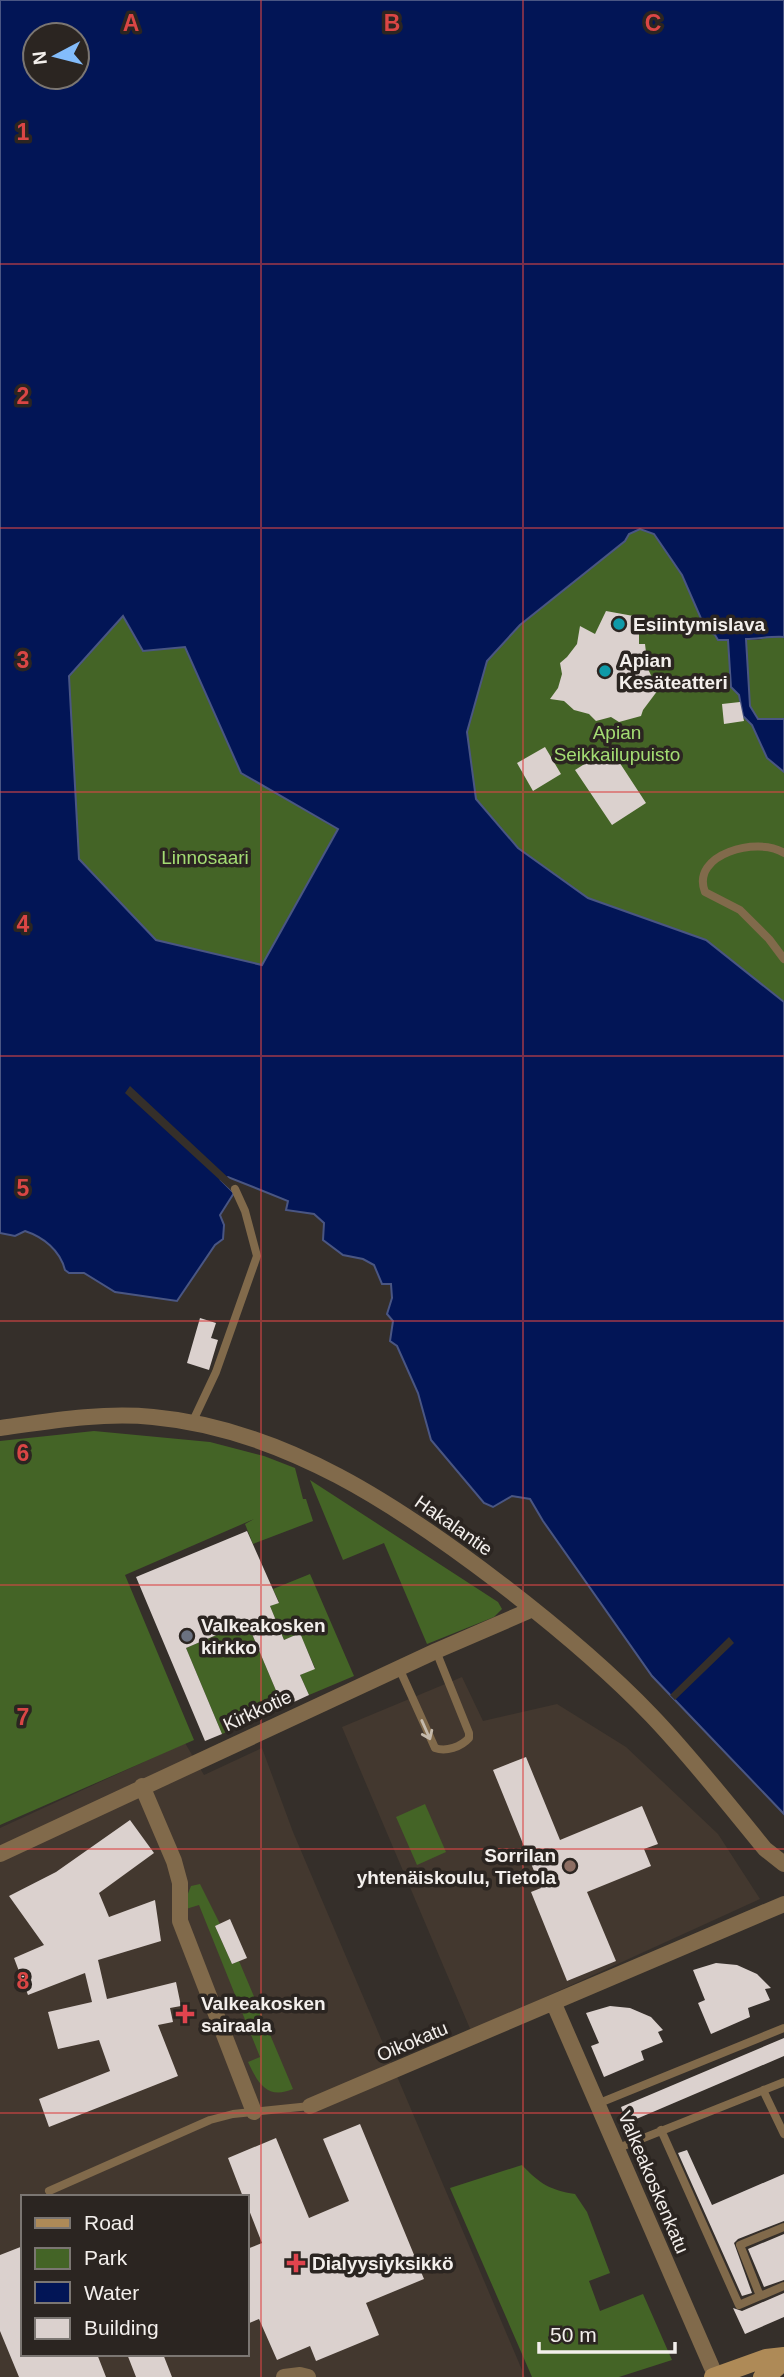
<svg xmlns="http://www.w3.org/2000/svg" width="784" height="2377" viewBox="0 0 784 2377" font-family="Helvetica,sans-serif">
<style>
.built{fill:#43382f;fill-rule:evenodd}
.green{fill:#446426}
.water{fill:#021556;stroke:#4a5683;stroke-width:2;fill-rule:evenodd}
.pier{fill:#352f2a}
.building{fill:#dbd1ce}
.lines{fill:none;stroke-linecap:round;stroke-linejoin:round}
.service{stroke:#816a4b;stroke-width:8}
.minor{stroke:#816a4b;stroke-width:16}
.secondary{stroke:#ae8a57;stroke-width:18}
.oneway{stroke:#c5baac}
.grid{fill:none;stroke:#da4645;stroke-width:2;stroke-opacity:0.55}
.culture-dot{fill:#0f9aa8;stroke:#2b2521;stroke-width:2.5}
.worship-dot{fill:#6b7280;stroke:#2b2521;stroke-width:2.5}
.education-dot{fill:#8d6e63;stroke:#2b2521;stroke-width:2.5}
.health-dot{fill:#e0444e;stroke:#2b2521;stroke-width:2.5}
.labels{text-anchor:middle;stroke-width:7;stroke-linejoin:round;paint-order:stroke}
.poi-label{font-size:19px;font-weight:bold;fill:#f3efec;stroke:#2b2521;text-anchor:start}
.park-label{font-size:19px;fill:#a4dd73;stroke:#2b2521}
.street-label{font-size:19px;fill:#f3efec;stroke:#2b2521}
.grid-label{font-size:23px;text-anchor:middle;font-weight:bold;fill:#da4645;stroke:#2b2521;stroke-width:7;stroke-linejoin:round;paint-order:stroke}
</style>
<rect width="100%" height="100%" fill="#352f2a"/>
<path class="built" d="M 462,1677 L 483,1721 L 557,1704 L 626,1747 L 718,1834 L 760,1899 L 471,2031 L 342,1727 Z
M 185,1743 L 204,1775 L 262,1748 L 293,1832 L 525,2377 L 0,2377 L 0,1828 ZM 23,2197 L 247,2197 L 247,2354 L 23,2354 Z"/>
<path class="green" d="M 640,529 L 654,533 L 682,575 L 706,630 L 715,635 L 718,640 L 758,640 L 773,636 L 784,637 L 784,1002 L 706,940 L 588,898 L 518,848 L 476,799 L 467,732 L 487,661 L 520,625 L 625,541 L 629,534 Z
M 123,615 L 185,647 L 241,773 L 338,829 L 262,965 L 156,940 L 79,859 L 69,676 Z
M 94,1431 L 210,1442 L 264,1456 L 295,1468 L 303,1499 L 306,1499 L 313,1521 L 253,1544 L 245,1524 L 254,1519 L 125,1575 L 194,1740 L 0,1825 L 0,1441 Z
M 310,1480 L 498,1602 L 502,1609 L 494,1617 L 427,1644 L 384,1543 L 343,1560 Z
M 310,1574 L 354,1676 L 309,1695 L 300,1675 L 315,1668 L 300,1634 L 284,1640 L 270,1606 L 279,1602 L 273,1589 Z
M 247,1622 L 283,1707 L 222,1734 L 186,1648 Z
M 425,1804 L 446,1852 L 417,1865 L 396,1817 Z
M 200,1884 L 220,1924 L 215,1926 L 232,1964 L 239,1961 L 293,2089 C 267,2100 258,2083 248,2062 L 260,2057 L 199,1905 L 186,1909 L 187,1896 L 191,1886 Z
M 522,2165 C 540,2184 550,2190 575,2194 L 587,2212 L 610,2273 L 589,2281 L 600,2311 L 643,2294 L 672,2360 L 619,2377 L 532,2377 L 450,2188 Z"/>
<path class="water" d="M 0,0 L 784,0 L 784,637 C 771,636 758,639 746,639 L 750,706 L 758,719 L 784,719 L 784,772 L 767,758 L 752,725 L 743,716 L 739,695 L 731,687 L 728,640 L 718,640 L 715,635 L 706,630 L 682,575 L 654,534 L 640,529 L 629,534 L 625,541 L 520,625 L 487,661 L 467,732 L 476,799 L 518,848 L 588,898 L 706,940 L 784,1002 L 784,1814 L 652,1676 L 543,1521 L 530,1499 L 512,1496 L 493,1507 L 484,1503 L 431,1440 L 418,1393 L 397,1346 L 390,1341 L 393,1321 L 387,1314 L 392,1298 L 391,1284 L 382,1284 L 374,1265 L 363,1259 L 343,1255 L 323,1240 L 324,1223 L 314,1214 L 286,1210 L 288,1201 L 228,1177 L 221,1180 L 234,1193 L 220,1215 L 224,1225 L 223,1239 L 215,1245 L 177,1301 L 115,1292 L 84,1273 L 69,1273 L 65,1270 C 60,1250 43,1237 25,1231 L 15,1236 L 0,1233 ZM 35,35 L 77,35 L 77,77 L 35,77 ZM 123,616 L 143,651 L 185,647 L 241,773 L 338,829 L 262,965 L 156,940 L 79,859 L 69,676 Z"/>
<path class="pier" d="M 130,1086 L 234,1183 L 226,1181 L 235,1190 L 234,1193 L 125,1093 Z
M 729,1637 L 734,1643 L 675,1700 L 670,1695 Z"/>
<path class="building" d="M 606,611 L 639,617 L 639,644 L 645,644 L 648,669 L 658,690 L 643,710 L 641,716 L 619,722 L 611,717 L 596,721 L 589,714 L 574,710 L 564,701 L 550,699 L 558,688 L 562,674 L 560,663 L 567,657 L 577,644 L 580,626 L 595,634 Z
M 740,702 L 744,721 L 724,724 L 722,704 Z
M 545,747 L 561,774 L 533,791 L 517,763 Z
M 610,748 L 646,803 L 612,825 L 575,770 Z
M 200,1318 L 216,1323 L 211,1338 L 218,1340 L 209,1370 L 187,1363 Z
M 247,1531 L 279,1603 L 270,1606 L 284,1640 L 300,1633 L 315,1669 L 300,1675 L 309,1695 L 283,1707 L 247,1622 L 186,1648 L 222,1734 L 205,1741 L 136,1577 Z
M 526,1757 L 560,1840 L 642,1806 L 658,1844 L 644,1849 L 651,1866 L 587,1892 L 616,1961 L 567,1981 L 531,1892 L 541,1888 L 493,1770 Z
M 130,1820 L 154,1853 L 99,1893 L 109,1917 L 155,1900 L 161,1941 L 98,1960 L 107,1999 L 176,1982 L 181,2006 L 170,2008 L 173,2022 L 158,2025 L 178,2076 L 49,2127 L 39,2099 L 110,2071 L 99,2040 L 58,2049 L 48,2012 L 92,2002 L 85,1973 L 28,1995 L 14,1958 L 44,1945 L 9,1896 L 56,1872 Z
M 230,1919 L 247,1958 L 232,1964 L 215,1926 Z
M 716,1963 L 737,1965 L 757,1974 L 771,1988 L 765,1989 L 770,2000 L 748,2008 L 750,2017 L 711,2034 L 698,2003 L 705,2000 L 693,1970 Z
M 610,2006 L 630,2008 L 651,2017 L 663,2030 L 658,2032 L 663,2042 L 641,2051 L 644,2060 L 604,2077 L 591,2046 L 599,2043 L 586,2013 Z
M 784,2038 L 784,2056 L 627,2123 L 621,2107 Z
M 360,2124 L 424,2279 L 366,2303 L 379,2335 L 316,2361 L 310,2346 L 277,2360 L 259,2319 L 247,2324 L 247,2249 L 262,2243 L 247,2205 L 247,2197 L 243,2197 L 228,2158 L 276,2138 L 309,2218 L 349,2201 L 323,2139 Z
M 687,2150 L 712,2205 L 784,2174 L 784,2221 L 738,2239 L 734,2243 L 752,2293 L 742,2296 L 678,2153 Z
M 784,2234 L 784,2280 L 764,2287 L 748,2249 Z
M 23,2246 L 23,2354 L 97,2354 L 106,2377 L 19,2377 L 0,2331 L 0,2255 Z
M 784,2293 L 784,2317 L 745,2334 L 733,2308 L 742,2311 Z
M 127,2354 L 163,2354 L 172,2377 L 136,2377 Z"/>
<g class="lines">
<path class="service" d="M 784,853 C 758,836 690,854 705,892 L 740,910 L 769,939 L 784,959
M 192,1423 L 216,1372 L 257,1256 L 245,1211 L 235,1189
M 399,1668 L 435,1748 C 446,1752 461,1747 469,1738 L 469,1733 L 436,1651
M 763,2090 L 784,2134
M 597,2104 L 784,2028
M 661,2130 L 739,2305 L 784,2286
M 616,2149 L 784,2082
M 49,2191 L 210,2120 L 233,2114 L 310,2106
M 760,2296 L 740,2245 L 784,2227"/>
<path class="minor" d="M 0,1428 C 50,1421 102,1412 153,1417 C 284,1429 399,1506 501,1584 C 553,1624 606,1668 652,1716 C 692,1758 728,1804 765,1849 L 784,1864
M 142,1786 L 174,1861 L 180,1883 L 180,1921 L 254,2112
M 0,1854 L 436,1651 L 533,1609
M 554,2004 L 716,2377
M 310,2106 L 784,1904
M 284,2377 L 300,2375 L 308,2377"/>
<path class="secondary" d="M 713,2377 L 766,2358 L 784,2356
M 762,2377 L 772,2372 L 784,2361"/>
</g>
<defs><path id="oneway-shaft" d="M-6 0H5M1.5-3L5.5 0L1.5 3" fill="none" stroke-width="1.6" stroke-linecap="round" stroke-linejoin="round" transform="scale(1.75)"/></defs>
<use class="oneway" href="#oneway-shaft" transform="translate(426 1730) rotate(66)"/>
<path class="grid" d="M 261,0 L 261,2377M 523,0 L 523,2377M 0,264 L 784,264M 0,528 L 784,528M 0,792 L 784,792M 0,1056 L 784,1056M 0,1321 L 784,1321M 0,1585 L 784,1585M 0,1849 L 784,1849M 0,2113 L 784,2113"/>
<g class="culture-dot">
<circle cx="619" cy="624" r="7"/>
<circle cx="605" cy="671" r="7"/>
</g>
<circle class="worship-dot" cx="187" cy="1636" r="7"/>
<circle class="education-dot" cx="570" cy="1866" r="7"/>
<g class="health-dot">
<path d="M181.5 2003.5h7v7h7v7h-7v7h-7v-7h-7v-7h7z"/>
<path d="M292.5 2252.5h7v7h7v7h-7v7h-7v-7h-7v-7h7z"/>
</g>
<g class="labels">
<g class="poi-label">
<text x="633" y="631">Esiintymislava</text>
<text x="619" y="667">Apian<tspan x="619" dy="22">Kesäteatteri</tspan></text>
<text x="201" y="1632">Valkeakosken<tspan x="201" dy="22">kirkko</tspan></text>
<text x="556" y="1862" text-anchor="end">Sorrilan<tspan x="556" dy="22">yhtenäiskoulu, Tietola</tspan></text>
<text x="201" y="2010">Valkeakosken<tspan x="201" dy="22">sairaala</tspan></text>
<text x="312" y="2270">Dialyysiyksikkö</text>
</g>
<g class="park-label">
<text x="617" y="739">Apian<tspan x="617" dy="22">Seikkailupuisto</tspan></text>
<text x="205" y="864">Linnosaari</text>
</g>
<g class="street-label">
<text transform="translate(454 1525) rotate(35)" y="7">Hakalantie</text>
<text transform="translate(257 1710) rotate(-25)" y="7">Kirkkotie</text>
<text transform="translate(412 2041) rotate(-23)" y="7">Oikokatu</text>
<text transform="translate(654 2182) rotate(67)" y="7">Valkeakoskenkatu</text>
</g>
</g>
<g class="grid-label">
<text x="131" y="31">A</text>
<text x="392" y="31">B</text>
<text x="653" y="31">C</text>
<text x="23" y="140">1</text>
<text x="23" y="404">2</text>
<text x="23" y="668">3</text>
<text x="23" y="932">4</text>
<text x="23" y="1196">5</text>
<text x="23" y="1461">6</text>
<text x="23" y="1725">7</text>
<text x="23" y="1989">8</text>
</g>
<rect x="21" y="2195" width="228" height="161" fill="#2b2521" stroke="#7b7672" stroke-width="2"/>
<rect x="35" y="2218" width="35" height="10" fill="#ae8a57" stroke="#7b7672" stroke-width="2"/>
<text x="84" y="2230" font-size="21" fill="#f3efec">Road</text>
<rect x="35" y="2248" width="35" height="21" fill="#446426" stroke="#7b7672" stroke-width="2"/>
<text x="84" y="2265" font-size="21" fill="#f3efec">Park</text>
<rect x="35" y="2282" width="35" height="21" fill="#021556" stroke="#7b7672" stroke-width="2"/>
<text x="84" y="2300" font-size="21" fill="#f3efec">Water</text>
<rect x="35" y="2318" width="35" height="21" fill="#dbd1ce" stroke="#7b7672" stroke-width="2"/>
<text x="84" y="2335" font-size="21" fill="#f3efec">Building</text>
<g transform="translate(56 56) rotate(263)"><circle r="33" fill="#2b2521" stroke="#7b7672" stroke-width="2"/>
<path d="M0-5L12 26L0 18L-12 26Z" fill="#83bcfb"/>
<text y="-10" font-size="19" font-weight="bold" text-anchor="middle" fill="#f3efec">N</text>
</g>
<path d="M539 2342v10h136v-10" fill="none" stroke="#f3efec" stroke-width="3.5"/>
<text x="550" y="2342" font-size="21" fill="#f3efec" stroke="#2b2521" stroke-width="5" paint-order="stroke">50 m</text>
</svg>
